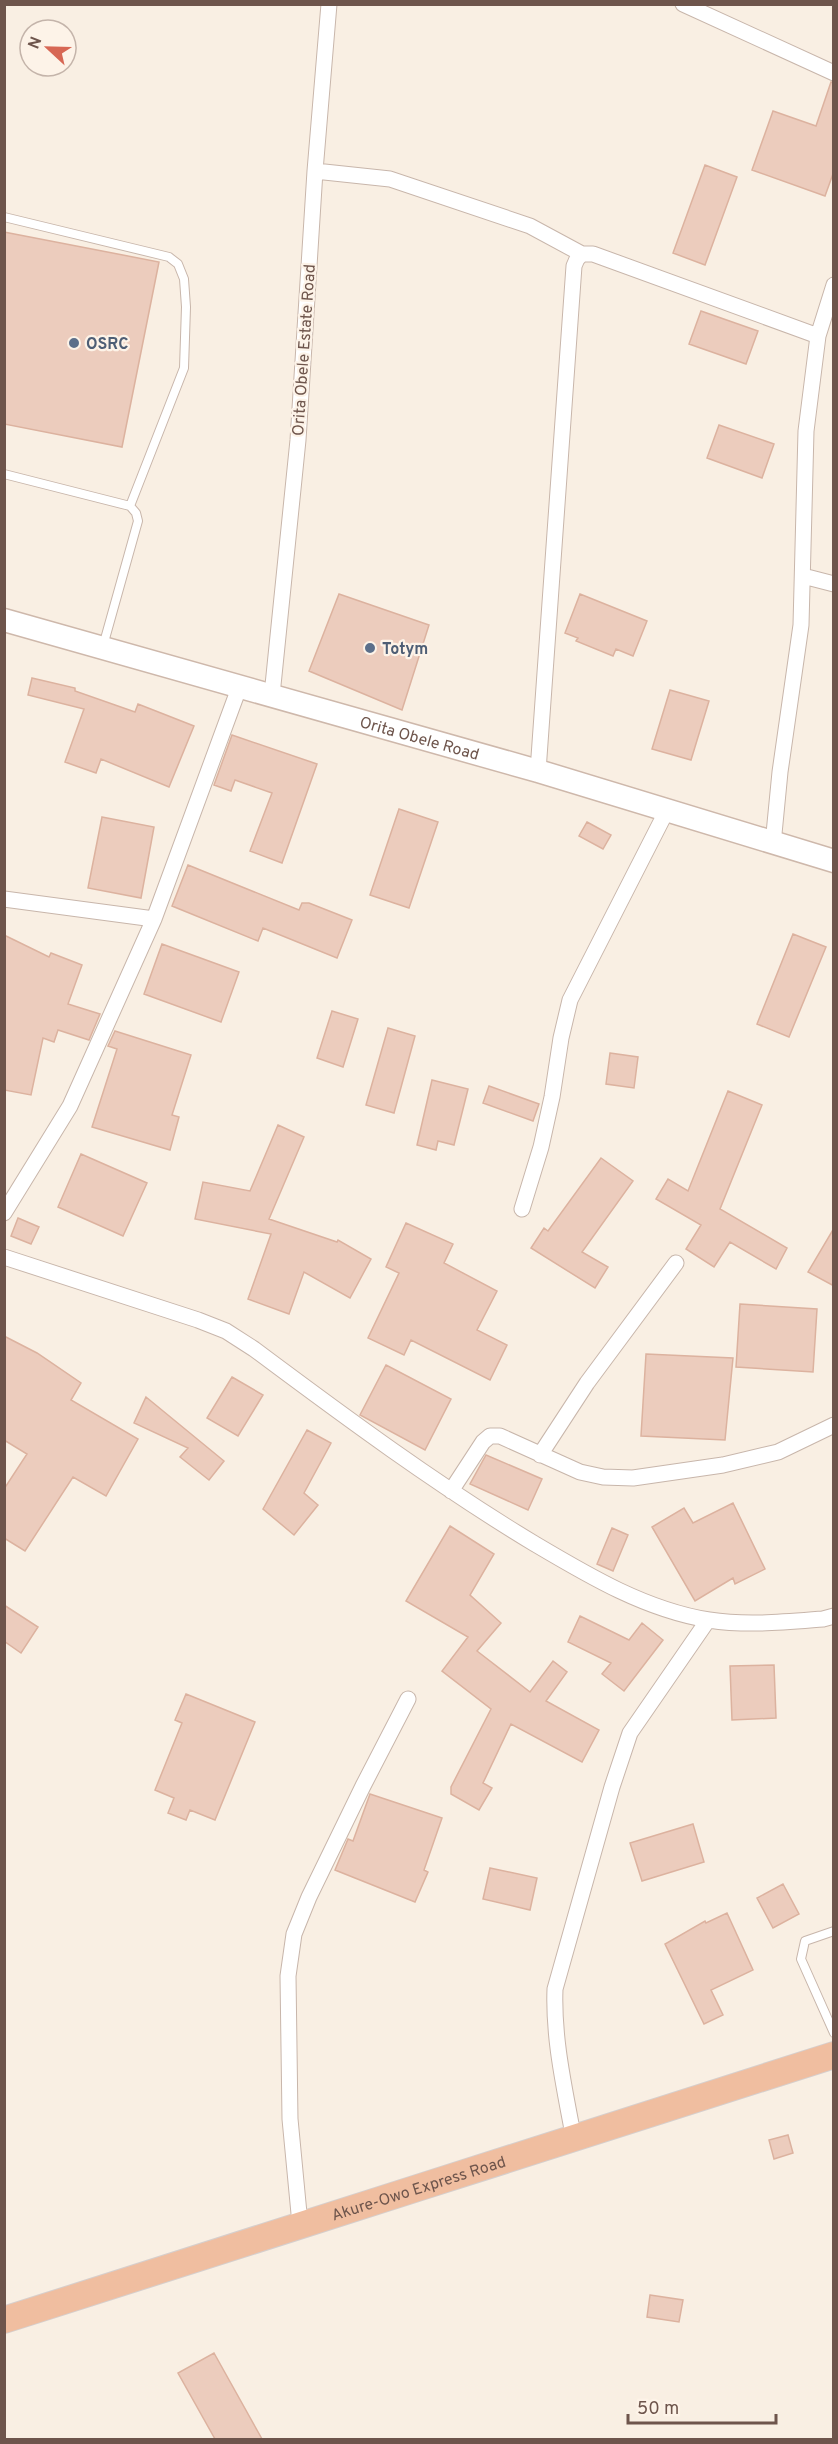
<svg xmlns="http://www.w3.org/2000/svg" width="838" height="2444" viewBox="0 0 838 2444" font-family="Overpass,sans-serif">
<style>
.building{fill:#ecccbd;stroke:#dcb29f;stroke-width:1.5}
.lines{fill:none;stroke-linecap:round;stroke-linejoin:round}
.service-casing{stroke:#c8b6ab;stroke-width:10}
.minor-casing{stroke:#c8b6ab;stroke-width:17}
.secondary-casing{stroke:#ceb8ab;stroke-width:25}
.trunk-casing{stroke:#d6cfcd;stroke-width:28}
.service{stroke:#fff;stroke-width:8}
.minor{stroke:#fff;stroke-width:15}
.secondary{stroke:#fff;stroke-width:22}
.trunk{stroke:#f0bea0;stroke-width:26}
.service-dot{fill:#5c6f8a;stroke:#fdf3e8;stroke-width:2}
.labels{text-anchor:middle;stroke-width:4.5;stroke-linejoin:round;paint-order:stroke}
.service-label{font-size:16px;font-weight:bold;fill:#4e5e75;stroke:#fdf3e8;text-anchor:start}
.street-label{font-size:16px;fill:#6e554c;stroke:#fdf3e8}
</style>
<rect width="100%" height="100%" fill="#f9efe3"/>
<path class="building" d="M 831,82 L 834,83 L 834,171 L 825,196 L 752,170 L 773,111 L 816,126 Z
M 705,165 L 737,177 L 705,265 L 673,253 Z
M 4,232 L 159,262 L 122,447 L 4,424 Z
M 701,311 L 758,331 L 746,364 L 689,344 Z
M 719,425 L 774,444 L 762,478 L 707,458 Z
M 339,594 L 429,625 L 402,710 L 309,671 Z
M 580,594 L 647,621 L 633,656 L 616,649 L 613,656 L 576,641 L 578,638 L 565,633 Z
M 32,678 L 75,688 L 75,691 L 135,712 L 138,704 L 194,726 L 169,787 L 101,759 L 96,773 L 65,762 L 84,709 L 28,695 Z
M 670,690 L 709,701 L 691,760 L 652,749 Z
M 232,735 L 317,764 L 282,863 L 250,851 L 272,793 L 235,780 L 231,791 L 214,785 Z
M 399,809 L 438,822 L 409,908 L 370,895 Z
M 102,817 L 154,827 L 141,898 L 88,888 Z
M 587,822 L 611,835 L 603,849 L 579,836 Z
M 188,865 L 299,910 L 302,903 L 309,903 L 352,920 L 337,958 L 263,928 L 258,941 L 172,906 Z
M 793,934 L 826,947 L 789,1037 L 757,1024 Z
M 4,935 L 49,957 L 51,953 L 82,965 L 68,1004 L 100,1014 L 89,1040 L 58,1030 L 54,1042 L 43,1038 L 31,1095 L 4,1090 Z
M 162,944 L 239,972 L 221,1022 L 144,994 Z
M 332,1011 L 358,1019 L 343,1067 L 317,1058 Z
M 388,1028 L 415,1036 L 394,1113 L 366,1105 Z
M 115,1031 L 191,1055 L 172,1115 L 179,1117 L 170,1150 L 92,1127 L 117,1049 L 108,1046 Z
M 610,1053 L 638,1057 L 634,1088 L 606,1084 Z
M 432,1080 L 468,1089 L 454,1145 L 438,1141 L 436,1150 L 417,1145 Z
M 489,1086 L 539,1104 L 533,1121 L 483,1103 Z
M 728,1091 L 762,1105 L 720,1209 L 787,1248 L 776,1269 L 730,1242 L 714,1267 L 686,1249 L 701,1225 L 656,1199 L 668,1179 L 688,1191 Z
M 278,1125 L 304,1137 L 269,1219 L 337,1242 L 338,1240 L 371,1259 L 350,1298 L 304,1272 L 289,1314 L 248,1299 L 271,1234 L 195,1219 L 203,1182 L 250,1191 Z
M 81,1154 L 147,1183 L 123,1236 L 58,1207 Z
M 601,1158 L 633,1181 L 582,1252 L 608,1267 L 595,1288 L 531,1248 L 544,1228 L 548,1231 Z
M 18,1218 L 39,1227 L 31,1244 L 11,1236 Z
M 406,1223 L 453,1244 L 444,1263 L 497,1291 L 477,1330 L 507,1345 L 490,1380 L 411,1340 L 404,1355 L 368,1338 L 399,1273 L 386,1267 Z
M 834,1228 L 834,1286 L 808,1272 Z
M 740,1304 L 817,1309 L 813,1372 L 736,1367 Z
M 4,1336 L 37,1353 L 81,1383 L 71,1400 L 138,1439 L 106,1496 L 73,1477 L 25,1551 L 4,1538 L 4,1489 L 27,1454 L 4,1440 Z
M 646,1354 L 733,1358 L 725,1440 L 641,1436 Z
M 386,1365 L 451,1399 L 425,1450 L 360,1415 Z
M 232,1377 L 263,1395 L 238,1436 L 207,1418 Z
M 146,1397 L 224,1461 L 209,1480 L 180,1457 L 188,1448 L 134,1423 Z
M 307,1430 L 331,1443 L 304,1493 L 318,1505 L 294,1535 L 263,1509 Z
M 486,1455 L 542,1479 L 528,1510 L 470,1484 Z
M 733,1503 L 765,1569 L 735,1584 L 733,1578 L 695,1601 L 652,1527 L 684,1508 L 693,1523 Z
M 450,1526 L 494,1554 L 470,1595 L 501,1623 L 477,1651 L 530,1692 L 553,1661 L 567,1672 L 546,1701 L 599,1730 L 582,1762 L 511,1724 L 483,1783 L 492,1788 L 479,1810 L 451,1794 L 451,1787 L 491,1709 L 442,1671 L 468,1637 L 406,1601 Z
M 612,1528 L 628,1535 L 613,1571 L 597,1564 Z
M 4,1605 L 38,1627 L 21,1653 L 4,1641 Z
M 580,1616 L 629,1640 L 642,1623 L 663,1640 L 624,1691 L 602,1674 L 611,1663 L 568,1642 Z
M 774,1665 L 776,1718 L 732,1720 L 730,1666 Z
M 186,1694 L 255,1722 L 215,1820 L 190,1810 L 186,1820 L 168,1813 L 174,1798 L 155,1790 L 182,1723 L 175,1720 Z
M 370,1794 L 442,1818 L 424,1870 L 428,1872 L 415,1902 L 335,1870 L 348,1839 L 353,1841 Z
M 693,1824 L 704,1862 L 642,1881 L 630,1843 Z
M 490,1868 L 537,1878 L 530,1910 L 483,1899 Z
M 783,1884 L 799,1914 L 773,1928 L 757,1898 Z
M 727,1913 L 753,1970 L 711,1990 L 723,2015 L 704,2024 L 665,1944 L 705,1921 L 706,1923 Z
M 788,2135 L 793,2153 L 774,2159 L 769,2140 Z
M 650,2295 L 683,2300 L 679,2322 L 647,2317 Z
M 214,2353 L 262,2439 L 215,2439 L 178,2373 Z"/>
<g class="lines">
<defs>
<path id="service" d="M 4,217 L 169,257 L 178,264 L 184,279 L 186,307 L 184,368 L 130,506
M 4,474 L 130,506 L 136,513 L 138,521 L 103,646
M 834,1931 L 805,1941 L 801,1959 L 834,2033"/>
<path id="minor" d="M 683,4 L 834,73
M 315,171 L 390,179 L 530,226 L 582,254
M 803,576 L 834,584
M 272,695 L 298,440 L 315,171 L 329,4
M 538,771 L 574,266 L 577,259 L 582,254 L 593,254 L 818,336
M 773,844 L 780,772 L 801,625 L 806,431 L 818,336 L 834,285
M 4,899 L 154,919
M 522,1209 L 541,1147 L 552,1097 L 561,1038 L 570,1000 L 666,812
M 4,1213 L 70,1106 L 154,919 L 239,688
M 4,1257 L 198,1320 L 226,1331 L 254,1349 C 345,1417 437,1485 535,1544 C 589,1576 646,1610 709,1620 C 747,1626 785,1622 823,1619 L 834,1616
M 540,1455 L 587,1383 L 676,1263
M 451,1491 L 483,1442 L 490,1436 L 500,1436 L 580,1472 L 603,1477 L 633,1478 L 723,1465 L 778,1452 L 834,1425
M 574,2140 C 565,2090 553,2040 555,1989 L 612,1787 L 630,1733 L 708,1620
M 300,2224 L 290,2119 L 288,1976 L 294,1934 L 309,1897 L 363,1786 L 408,1699"/>
<g id="secondary">
<path id="s1" d="M 4,620 L 538,771 L 834,861"/>
</g>
<g id="trunk">
<path id="s2" d="M 4,2320 C 280,2230 558,2145 834,2055"/>
</g>
</defs>
<use href="#service" class="service-casing"/>
<use href="#minor" class="minor-casing"/>
<use href="#secondary" class="secondary-casing"/>
<use href="#trunk" class="trunk-casing"/>
<use href="#service" class="service"/>
<use href="#minor" class="minor"/>
<use href="#secondary" class="secondary"/>
<use href="#trunk" class="trunk"/>
</g>
<g class="service-dot">
<circle cx="74" cy="343" r="6"/>
<circle cx="370" cy="648" r="6"/>
</g>
<g class="labels">
<g class="service-label">
<text x="86" y="349">OSRC</text>
<text x="382" y="654">Totym</text>
</g>
<g class="street-label">
<text transform="translate(303 350) rotate(-86)" y="6">Orita Obele Estate Road</text>
<text dy="6" stroke="none"><textPath href="#s1" startOffset="432">Orita Obele Road</textPath></text>
<text dy="6" stroke="none"><textPath href="#s2" startOffset="435">Akure-Owo Express Road</textPath></text>
</g>
</g>
<rect width="838" height="2444" fill="none" stroke="#6e554c" stroke-width="12"/>
<g transform="translate(48 48) rotate(292)"><circle r="28" fill="#fdf3e8" stroke="#c4b4aa" stroke-width="1.5"/>
<path d="M0-4.5L10 22L0 15L-10 22Z" fill="#d76754"/>
<text y="-9" font-size="16" font-weight="bold" text-anchor="middle" fill="#6e554c">N</text>
</g>
<path d="M628 2414v9h148v-9" fill="none" stroke="#6e554c" stroke-width="3"/>
<text x="637" y="2414" font-size="18" fill="#6e554c" stroke="#fdf3e8" stroke-width="4.5" paint-order="stroke">50 m</text>
</svg>
